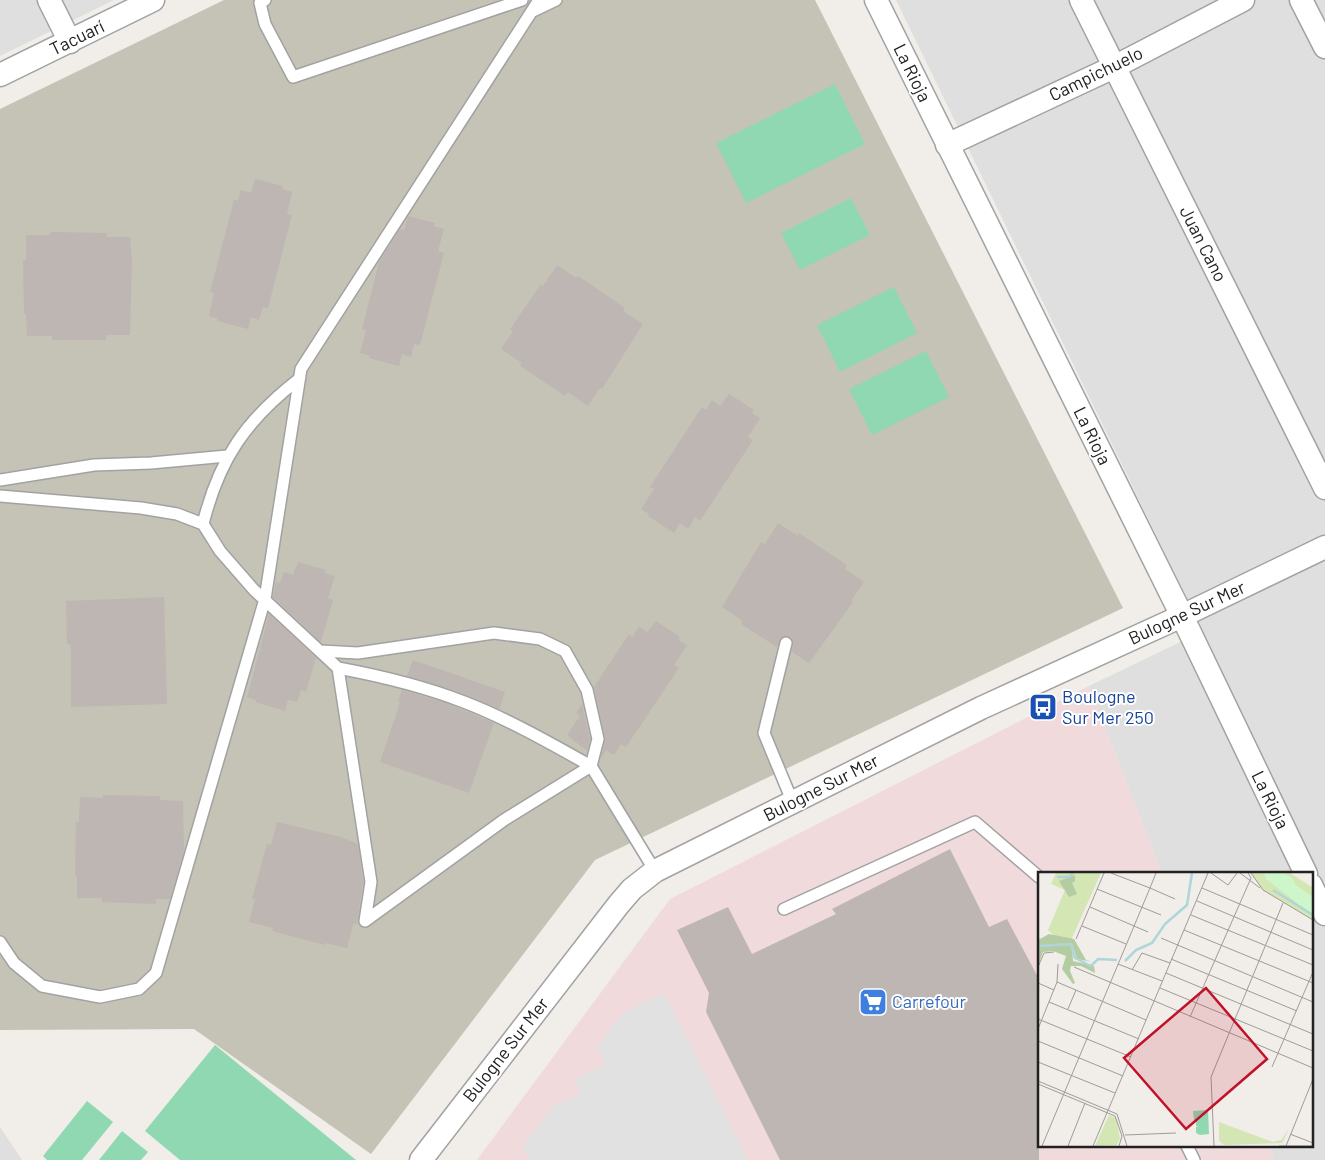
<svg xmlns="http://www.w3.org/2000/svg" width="1325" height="1160" viewBox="0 0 1325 1160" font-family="Barlow,sans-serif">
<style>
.residential{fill:#dfdfdf}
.commercial{fill:#f0dadc}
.construction{fill:#c5c3b5}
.pitch{fill:#8fd8b2}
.parking{fill:#e1e1e1}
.building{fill:#beb6b2}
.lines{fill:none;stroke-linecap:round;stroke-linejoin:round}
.lane-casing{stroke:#a2a2a2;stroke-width:14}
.street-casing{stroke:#a2a2a2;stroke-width:25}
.lane{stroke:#fff;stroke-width:11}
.street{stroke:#fff;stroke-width:22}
.labels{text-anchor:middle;stroke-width:4;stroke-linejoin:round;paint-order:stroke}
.street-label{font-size:18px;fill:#212121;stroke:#fff}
.transit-label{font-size:18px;fill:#164399;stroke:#fff;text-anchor:start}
.shop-label{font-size:18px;fill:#366cbe;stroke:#fff;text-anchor:start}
.inset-river{fill:none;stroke:#aed6da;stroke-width:2.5}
.inset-road{fill:none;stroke:#9e9b99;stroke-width:1}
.view{fill:#c1122a;fill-opacity:0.15;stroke:#c1122a;stroke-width:2.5}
.inset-edge{fill:none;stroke:#212121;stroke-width:2.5}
</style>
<rect width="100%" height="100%" fill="#f1ede9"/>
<path class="residential" d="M 0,0 L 114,0 L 0,56 Z
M 896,0 L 1325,0 L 1325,1160 L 1274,1160 L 1269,1146 L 1311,1146 L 1311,874 L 1162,874 L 1089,686 L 1203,631 Z
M 0,1127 L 22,1160 L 0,1160 Z"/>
<path class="commercial" d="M 1089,686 L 1162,874 L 1039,874 L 1039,1146 L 1269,1146 L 1274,1160 L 477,1160 L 670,899 Z"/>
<path class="construction" d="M 224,0 L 815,0 L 1123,608 L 595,860 L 371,1154 L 194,1029 L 0,1030 L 0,109 Z"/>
<path class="pitch" d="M 835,84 L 865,144 L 746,203 L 716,143 Z
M 851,198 L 870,235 L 800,270 L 781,233 Z
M 894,287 L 917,333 L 840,372 L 817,325 Z
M 926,351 L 949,397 L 872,435 L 849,389 Z
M 215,1045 L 356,1160 L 180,1160 L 145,1131 Z
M 87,1101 L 113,1122 L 82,1160 L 47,1160 L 43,1156 Z
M 122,1131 L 148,1152 L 141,1160 L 99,1160 Z"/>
<path class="parking" d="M 664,993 L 748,1160 L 529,1160 L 523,1146 L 553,1106 L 581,1093 L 575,1079 L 605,1065 L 597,1048 L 623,1013 Z"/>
<path class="building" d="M 255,179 L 283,186 L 282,189 L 292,192 L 287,214 L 292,215 L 268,308 L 263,307 L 259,320 L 251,317 L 248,329 L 217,321 L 218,319 L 209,316 L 214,293 L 210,292 L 234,200 L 238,201 L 241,190 L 251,193 Z
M 408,216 L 435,223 L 434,226 L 444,229 L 438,251 L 444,253 L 420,345 L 414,344 L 411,357 L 402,354 L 399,366 L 369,358 L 370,356 L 360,353 L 366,330 L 362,329 L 379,262 L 400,229 L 404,230 Z
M 50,232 L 107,233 L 107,237 L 130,237 L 132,260 L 130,335 L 106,335 L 106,340 L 52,340 L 52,336 L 27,336 L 26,314 L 24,314 L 23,260 L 26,260 L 26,235 L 50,235 Z
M 557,265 L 576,278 L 578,276 L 602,292 L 625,308 L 623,311 L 643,324 L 602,389 L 600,388 L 588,406 L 568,392 L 565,396 L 520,366 L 522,363 L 501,349 L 513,331 L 510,329 L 541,284 L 543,286 Z
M 729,394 L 754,410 L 752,413 L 760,418 L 748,437 L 753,440 L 700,521 L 695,517 L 688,529 L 680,523 L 674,533 L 648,516 L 649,514 L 641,509 L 654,489 L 650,487 L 702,407 L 706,410 L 712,400 L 720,406 Z
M 778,523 L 798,536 L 799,533 L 847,565 L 845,569 L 864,582 L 851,601 L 853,602 L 809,663 L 792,652 L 793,641 L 791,637 L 781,638 L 777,647 L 741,624 L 743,621 L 722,607 L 761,542 L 765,544 Z
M 298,562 L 326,570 L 325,573 L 335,576 L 328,598 L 333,600 L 321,642 L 273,597 L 276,582 L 280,583 L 284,572 L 293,575 Z
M 164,597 L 167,704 L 71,707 L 71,651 L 70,644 L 67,644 L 66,601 Z
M 269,614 L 316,658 L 306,692 L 301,690 L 297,702 L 288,700 L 285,711 L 255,702 L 256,700 L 247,697 Z
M 656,621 L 680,637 L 678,640 L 687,645 L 674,665 L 679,668 L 626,747 L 621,744 L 614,755 L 606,750 L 601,759 L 605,738 L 594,687 L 629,634 L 632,637 L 639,627 L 647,632 Z
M 413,660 L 505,692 L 499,709 L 451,689 L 407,676 Z
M 402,690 L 446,703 L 494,723 L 469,793 L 380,762 L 398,709 L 400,701 L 398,701 Z
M 582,704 L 590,739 L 587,751 L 567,735 L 580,716 L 576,713 Z
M 103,795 L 160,796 L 160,800 L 183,801 L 184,851 L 170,899 L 156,899 L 156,904 L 102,902 L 102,898 L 77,898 L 77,876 L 75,875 L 76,822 L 79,822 L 80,797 L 103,798 Z
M 277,822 L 341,837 L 358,844 L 363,882 L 357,924 L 353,924 L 347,948 L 325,943 L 325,945 L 272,931 L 273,928 L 249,922 L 255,899 L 252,899 L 267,844 L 271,845 Z
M 950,849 L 989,927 L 1007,919 L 1039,979 L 1039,1160 L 780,1160 L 706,1012 L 709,993 L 677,930 L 728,907 L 752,954 L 836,914 L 832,909 Z"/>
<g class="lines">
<defs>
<path id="lane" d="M 265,0 L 260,3 L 265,24 L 293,77 L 522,0
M 533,11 L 556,0
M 0,480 L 94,465 L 151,463 L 227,456
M 0,496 L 141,508 L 177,514 L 203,524 L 220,551 L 254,590 L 338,668 L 371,882 L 365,921 L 504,820 L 591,766 L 655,871
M 203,524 C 219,459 246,420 299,379
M 786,643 L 764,733 L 793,803
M 321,651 L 358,653 L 494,633 L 540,639 L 565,651 L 587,690 L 598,739 L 591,766 C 550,743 508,719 464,702 C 423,686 381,676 338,668
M 784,909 L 975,822 L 1039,877
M 0,942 L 14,963 L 42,986 L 100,997 L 139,989 L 156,973 L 265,599 L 301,369 L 539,0
M 1187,1146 L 1194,1160"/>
<path id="street" d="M 49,0 L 70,42
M 876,0 L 1182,616 L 1306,874
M 1081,0 L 1325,488
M 1301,0 L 1325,47
M 0,75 L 153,0
M 947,145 L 1114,67 L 1243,0
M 1311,885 L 1325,914
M 421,1160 L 619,904 L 632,889 L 655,871 L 981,708 L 1182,616 L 1325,547"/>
</defs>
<use href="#lane" class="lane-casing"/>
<use href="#street" class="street-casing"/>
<use href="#lane" class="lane"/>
<use href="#street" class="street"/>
</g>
<defs>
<symbol id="bus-square" viewBox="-11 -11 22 22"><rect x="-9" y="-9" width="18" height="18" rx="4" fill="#1a4fb4" stroke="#fff"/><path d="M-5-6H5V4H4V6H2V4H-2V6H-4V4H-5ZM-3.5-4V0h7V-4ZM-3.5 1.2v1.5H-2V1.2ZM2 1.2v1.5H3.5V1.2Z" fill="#fff"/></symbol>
<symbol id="supermarket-square" viewBox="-11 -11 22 22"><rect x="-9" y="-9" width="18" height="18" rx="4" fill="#3f7fe0" stroke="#fff"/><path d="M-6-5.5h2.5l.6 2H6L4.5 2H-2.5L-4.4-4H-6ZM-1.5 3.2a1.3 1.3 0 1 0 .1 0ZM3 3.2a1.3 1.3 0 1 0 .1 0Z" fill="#fff"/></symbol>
</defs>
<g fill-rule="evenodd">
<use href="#bus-square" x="1027" y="691" width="32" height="32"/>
<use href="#supermarket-square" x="857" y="986" width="32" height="32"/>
</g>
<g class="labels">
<g class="street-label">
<text transform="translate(77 38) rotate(-26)" y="6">Tacuarí</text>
<text transform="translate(912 73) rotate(64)" y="6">La Rioja</text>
<text transform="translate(1096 74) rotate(-26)" y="6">Campichuelo</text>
<text transform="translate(1203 244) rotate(63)" y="6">Juan Cano</text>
<text transform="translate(1092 436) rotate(64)" y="6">La Rioja</text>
<text transform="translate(1187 613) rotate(-25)" y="6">Bulogne Sur Mer</text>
<text transform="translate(821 788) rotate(-27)" y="6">Bulogne Sur Mer</text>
<text transform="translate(1270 800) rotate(64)" y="6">La Rioja</text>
<text transform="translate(506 1050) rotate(-52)" y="6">Bulogne Sur Mer</text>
</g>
<g class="transit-label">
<text x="1062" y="703">Boulogne<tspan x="1062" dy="21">Sur Mer 250</tspan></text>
</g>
<g class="shop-label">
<text x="892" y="1008">Carrefour</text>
</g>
</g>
<g transform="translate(1038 872)">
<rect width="275" height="275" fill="#f1ede9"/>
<path d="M 18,1 L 63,1 L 33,68 L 20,67 L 10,58 L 27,18 L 13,12 ZM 213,1 L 252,1 L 274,15 L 275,48 L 225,18 ZM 71,243 L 78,246 L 82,266 L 79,273 L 57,274 ZM 181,250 L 235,270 L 243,268 L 251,257 L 244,271 L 186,273 L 181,269 Z" fill="#d3e6b4"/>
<path d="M 37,3 L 37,9 L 34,11 L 39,22 L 31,25 L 21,9 ZM 11,62 L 36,67 L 48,88 L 55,90 L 39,87 L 34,72 L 35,89 L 56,94 L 57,101 L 43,94 L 33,94 L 32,99 L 37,111 L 35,112 L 24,97 L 28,84 L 15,79 L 5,80 L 0,94 L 0,68 Z" fill="#b4cca2"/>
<path d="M 226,1 L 246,1 L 254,6 L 258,13 L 275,25 L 275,43 L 229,8 Z" fill="#cef6cb"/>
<path d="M 170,238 L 171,262 L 162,263 L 158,261 L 158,255 L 161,255 L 158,254 L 158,249 L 161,248 L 156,248 L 155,239 Z" fill="#8fd8b2"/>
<path class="inset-river" d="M 19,5 L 31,5 L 35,1M 235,18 L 275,43M 0,74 L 33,72 L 37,86 L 53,94 L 60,87 L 79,88M 87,89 L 98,78 L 114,71 L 127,52 L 149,33 L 154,1"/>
<path class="inset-road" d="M 118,1 L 112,16 L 137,27M 173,1 L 190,13 L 199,1M 202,1 L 222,16M 213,1 L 225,18 L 275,48M 164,16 L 275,63M 59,17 L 123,43M 159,29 L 275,78M 52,35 L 110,60M 153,43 L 275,93M 44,54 L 88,72M 146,58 L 275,111M 123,66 L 275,130M 38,67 L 66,1M 133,87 L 259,139M 80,92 L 124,109M 0,95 L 6,81 L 16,80M 36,95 L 275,196M 94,98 L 104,81 L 132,91M 128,101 L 275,162M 19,110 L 108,148M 0,111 L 16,118M 122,116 L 275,179M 11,130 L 101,167M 30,137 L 38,118M 152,145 L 213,6 L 210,1M 0,147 L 93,185M 0,157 L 19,110 L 20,92M 0,169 L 85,204M 0,190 L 77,221M 234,195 L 275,100M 0,209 L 79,242 L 89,274M 0,212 L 77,244 L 84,264 L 81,274M 252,262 L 275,271M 87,263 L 138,261M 4,274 L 112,16 L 73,1M 30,274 L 47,231M 55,274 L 170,1M 176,274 L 173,205 L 245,31M 241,274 L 274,274M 248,274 L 275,207"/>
<path class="view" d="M 168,116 L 229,187 L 148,257 L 86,186 Z"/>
<rect width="275" height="275" class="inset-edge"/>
</g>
</svg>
